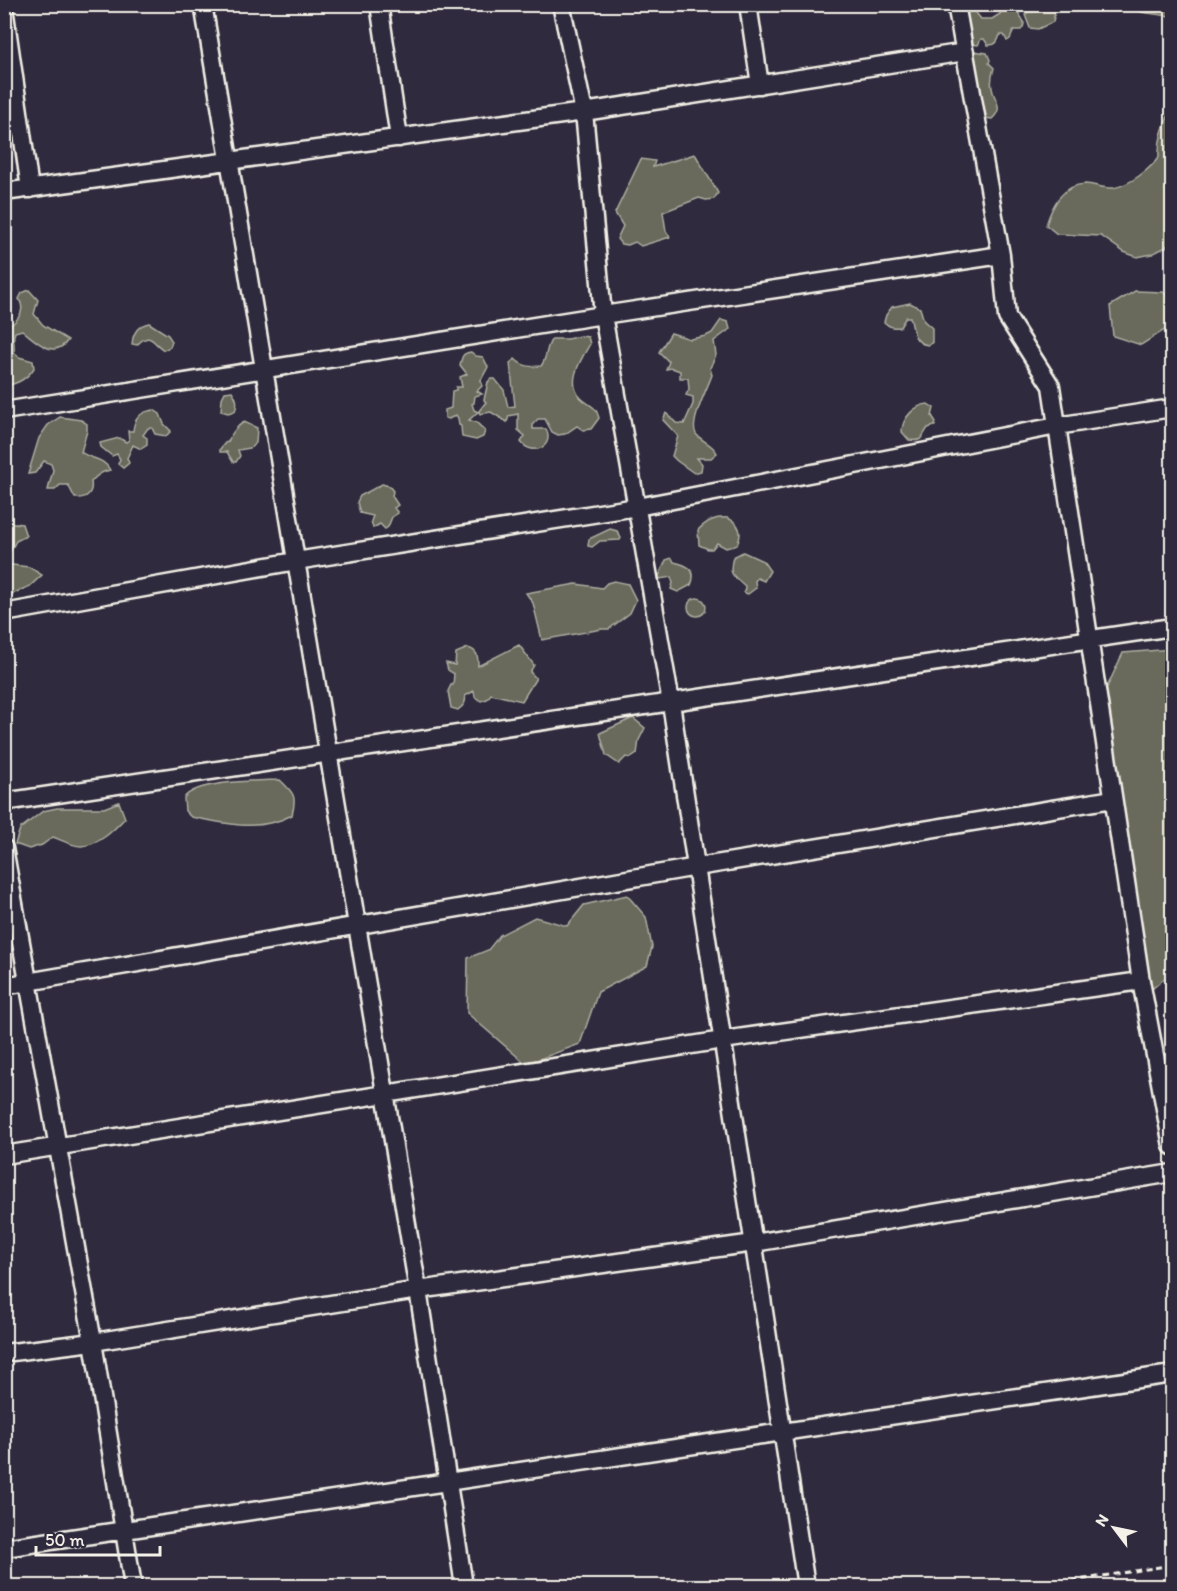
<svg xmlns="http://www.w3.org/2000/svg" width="1177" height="1591" viewBox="0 0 1177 1591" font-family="Itim,sans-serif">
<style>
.green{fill:#696a5b;stroke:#aeaea2;stroke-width:1.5}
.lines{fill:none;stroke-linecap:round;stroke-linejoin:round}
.minor-casing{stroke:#f4f1e8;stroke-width:21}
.path{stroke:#f4f1e8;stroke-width:3;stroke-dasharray:6 4.5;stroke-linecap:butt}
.minor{stroke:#2f2a3d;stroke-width:16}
</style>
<rect width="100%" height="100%" fill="#2f2a3d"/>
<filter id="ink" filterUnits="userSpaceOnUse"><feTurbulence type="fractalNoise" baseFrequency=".0167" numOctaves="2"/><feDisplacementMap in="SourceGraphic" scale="12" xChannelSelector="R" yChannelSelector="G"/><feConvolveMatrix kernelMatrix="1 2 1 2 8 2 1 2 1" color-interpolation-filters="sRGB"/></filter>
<g filter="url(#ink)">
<path class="green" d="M 999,5 L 1025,5 L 1018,12 C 1021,19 1028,22 1021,30 L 1014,30 L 1010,39 L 1007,41 L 1004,35 L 1000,35 C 998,41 996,46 988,45 L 984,39 L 981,39 L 978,45 L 971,44 L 965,9 L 972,8 L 981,19 L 992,19 L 1000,14 L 1001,10 Z
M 1139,5 L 1172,5 L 1172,14 L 1169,16 L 1141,12 Z
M 1049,7 L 1055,11 L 1053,22 L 1038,29 L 1030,28 L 1025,15 L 1028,12 L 1038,11 Z
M 973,51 L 987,53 L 990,60 L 989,63 L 994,68 C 992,75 990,81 992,88 C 994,101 1005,107 992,119 L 985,118 L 979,114 L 979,83 L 963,61 Z
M 1172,108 L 1172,239 L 1166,247 L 1152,254 L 1137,257 L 1124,252 L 1101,236 L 1057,234 L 1046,225 C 1052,206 1062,185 1085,184 C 1094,184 1104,189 1113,188 C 1130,185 1149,170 1159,157 C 1158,138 1164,125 1172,108 Z
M 695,154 L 718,193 L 714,199 L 706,200 L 699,198 L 663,212 L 666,231 L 670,237 L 641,246 L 635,242 L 628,245 L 621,244 L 617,239 L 623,226 L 615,213 L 641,159 L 655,161 L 653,167 Z
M 29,290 L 38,300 L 34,314 L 43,325 L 68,340 C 54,361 35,340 22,330 L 15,332 C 12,339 15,344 14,352 L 19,357 L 33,361 L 34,368 C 27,379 18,383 6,386 L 4,386 L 5,323 L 12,324 C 21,317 25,309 19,299 L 22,293 Z
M 1135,291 L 1163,292 L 1172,299 L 1172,338 L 1169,338 L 1169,327 L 1141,345 L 1113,336 L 1110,306 Z
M 910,303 L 920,308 L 924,321 L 932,328 L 932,343 L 928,345 C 912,343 914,329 910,317 L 906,317 L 900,327 C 893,328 889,327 884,322 L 886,315 L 892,307 Z
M 721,320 L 728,322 L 730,329 L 714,341 L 716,355 L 710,368 L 712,375 C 708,387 689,423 696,434 C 702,442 712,443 717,453 L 711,458 L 697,458 L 702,464 L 701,471 L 694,473 L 677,461 L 672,456 L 678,436 L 663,420 L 666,413 L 676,423 L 684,424 L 693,404 L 693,397 L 686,395 L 689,389 L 688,378 L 680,378 L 680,371 L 672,368 L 666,369 L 669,362 L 659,352 L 671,333 L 690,339 L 706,336 L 712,333 Z
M 149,323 L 168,335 L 172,341 L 170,347 L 164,350 C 153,344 151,330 137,345 L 132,344 C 133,333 138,325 149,323 Z
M 581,336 L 588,337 L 590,344 C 582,358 565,382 581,398 C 589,406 596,405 599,418 L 591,429 L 583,430 L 577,426 L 565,434 L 558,435 L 552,432 L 545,419 L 538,419 L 533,424 L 533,429 L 546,429 C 555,447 532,457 521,442 L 525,436 L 518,430 L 518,414 L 509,416 L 507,422 L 491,412 L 480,414 L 479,411 L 486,402 L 484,400 L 488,382 L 491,379 L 495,379 L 504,390 L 508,407 L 515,406 L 510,363 L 515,359 C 523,367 531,367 541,366 C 548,357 545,348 552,339 L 567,339 Z
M 471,352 L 476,356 L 483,357 L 488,367 L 481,380 L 482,386 L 477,391 L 482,394 L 475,396 L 474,403 L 472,404 L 474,410 L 478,412 L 469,420 L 477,423 L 485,431 L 483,437 L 476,440 L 462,437 L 461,426 L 459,425 L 458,418 L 456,415 L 449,419 L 445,418 L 445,410 L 451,408 L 452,391 L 456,390 L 456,387 L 462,387 L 460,377 L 467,374 L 460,365 C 462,357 462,353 471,352 Z
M 232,391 C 237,398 238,403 235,411 L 228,413 L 221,411 L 222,398 L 225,392 Z
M 928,404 L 934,408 L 932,416 L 936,422 L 935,426 L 928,428 C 921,437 924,442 909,440 L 902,432 C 902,418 915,405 928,404 Z
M 154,410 L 160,414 L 164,424 L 171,431 L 166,436 L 155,434 L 152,428 L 148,428 L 143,435 L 147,438 L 147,445 L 141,449 L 133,445 L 127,458 L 129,463 L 123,468 L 118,464 L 120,459 L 117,454 L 112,456 L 101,447 L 100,443 L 119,438 L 126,442 L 129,440 L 128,431 L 133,431 C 134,418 142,411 154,410 Z
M 60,417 L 81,420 L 87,424 L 87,431 L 81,452 C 91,460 103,457 110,470 C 101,472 97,475 91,482 C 93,493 87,499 75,498 L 68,485 L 60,485 L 55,490 L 48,490 L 53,470 L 51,464 L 44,461 L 35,473 L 28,474 L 39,438 L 48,425 Z
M 244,422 L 257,428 L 256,443 L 250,448 L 238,450 L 240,456 L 236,462 L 233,462 L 227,452 L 220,452 L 220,449 L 225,443 L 228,442 C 230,435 237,426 244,422 Z
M 382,484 L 389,486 L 393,491 L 392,496 L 398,505 L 394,508 L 398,513 L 392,517 L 388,527 L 385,529 L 380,524 L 373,528 L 371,521 L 373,516 L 360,513 L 357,502 L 360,496 Z
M 728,518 C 740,524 743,533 737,545 L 726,548 L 717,543 L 712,549 L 708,549 L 699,545 L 698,530 C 707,521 715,517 728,518 Z
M 6,522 L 22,524 L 26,536 L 16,541 L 5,561 L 4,526 Z
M 610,529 L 617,531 L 621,538 L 620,540 L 600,541 L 592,547 L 588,546 L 589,539 Z
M 743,552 L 763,561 L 770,571 L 764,581 L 757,578 L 755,581 L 756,588 L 748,594 L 744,593 L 745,586 C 733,575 728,576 733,557 Z
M 672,558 L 674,562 C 687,565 698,569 691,585 L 678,592 L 671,589 L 673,583 L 671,577 L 660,579 L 659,576 L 666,560 Z
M 4,564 L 29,567 L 42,575 L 30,586 L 5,597 Z
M 614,581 L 628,584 L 636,600 L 630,613 L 609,629 L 602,629 L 542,640 L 533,603 L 526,593 L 576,584 L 602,588 L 607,583 Z
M688 607a9 9 0 1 1 18 0a9 9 0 1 1-18 0Z
M 519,645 L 534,665 L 530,672 L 536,678 L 522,701 L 491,694 L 487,699 L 481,701 L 475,697 L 474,691 L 465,696 C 467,702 463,706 458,710 L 451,708 L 448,691 L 451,685 L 453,685 L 454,674 L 448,670 L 446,663 L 455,665 L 456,653 L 468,648 C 478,651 478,656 478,666 Z
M 1172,649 L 1172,972 L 1146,994 L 1101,700 L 1123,653 Z
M 633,718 L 645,728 L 639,740 L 637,754 L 631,758 L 626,757 L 619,764 L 606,755 L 600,733 Z
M 280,780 C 294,793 297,796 292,815 C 259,833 225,823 191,817 L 185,811 L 184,798 C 197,780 258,781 280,780 Z
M 119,802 L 125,818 C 114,830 98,846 81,846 C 72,846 61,840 53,837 L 42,845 L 29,849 L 15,844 L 20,829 L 43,811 L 57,808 L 104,808 Z
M 627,895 L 646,917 L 652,947 L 647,966 L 598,992 L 580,1044 L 526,1064 L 467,1013 L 468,958 L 488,950 L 500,935 L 535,917 L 567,926 L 584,905 Z"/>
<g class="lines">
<defs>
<path id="minor" d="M 203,4 L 418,1290 L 464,1586
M 379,4 L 399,138
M 561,4 L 584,112 L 603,315 L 671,703 L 806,1586
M 748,4 L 760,85
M 956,4 L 1001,255
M 4,7 L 30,189
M 4,192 L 584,112 L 965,52
M 4,411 L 603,315 L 1001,255 L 1007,317 L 1051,386 L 1141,981 L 1172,1146
M 4,613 L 296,561 L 637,507 L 1057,426 L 1172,408
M 4,802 L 1172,627
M 4,848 L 93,1342 L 133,1586
M 4,986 L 697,867 L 1113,799
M 4,1155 L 723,1040 L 1141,981
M 4,1353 L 93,1342 L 418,1290 L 754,1243 L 1172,1173
M 4,1548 L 1172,1374"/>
</defs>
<use href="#minor" class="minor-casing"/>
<path class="path" d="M 1041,1586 L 1172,1565"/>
<use href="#minor" class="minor"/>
</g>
</g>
<rect width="1177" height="1591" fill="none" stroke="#2f2a3d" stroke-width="24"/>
<rect x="12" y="12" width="1153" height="1567" fill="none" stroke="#f4f1e8" stroke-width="2" filter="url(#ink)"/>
<g transform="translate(1114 1528) rotate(302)" stroke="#2f2a3d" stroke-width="4.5" paint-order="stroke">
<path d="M0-4.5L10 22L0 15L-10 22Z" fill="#f4f1e8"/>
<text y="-9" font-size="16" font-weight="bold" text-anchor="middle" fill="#f4f1e8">N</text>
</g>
<path d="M36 1546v9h124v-9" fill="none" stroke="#f4f1e8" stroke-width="3"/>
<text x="45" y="1546" font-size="18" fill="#f4f1e8" stroke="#2f2a3d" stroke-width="4.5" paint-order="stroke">50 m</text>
</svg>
